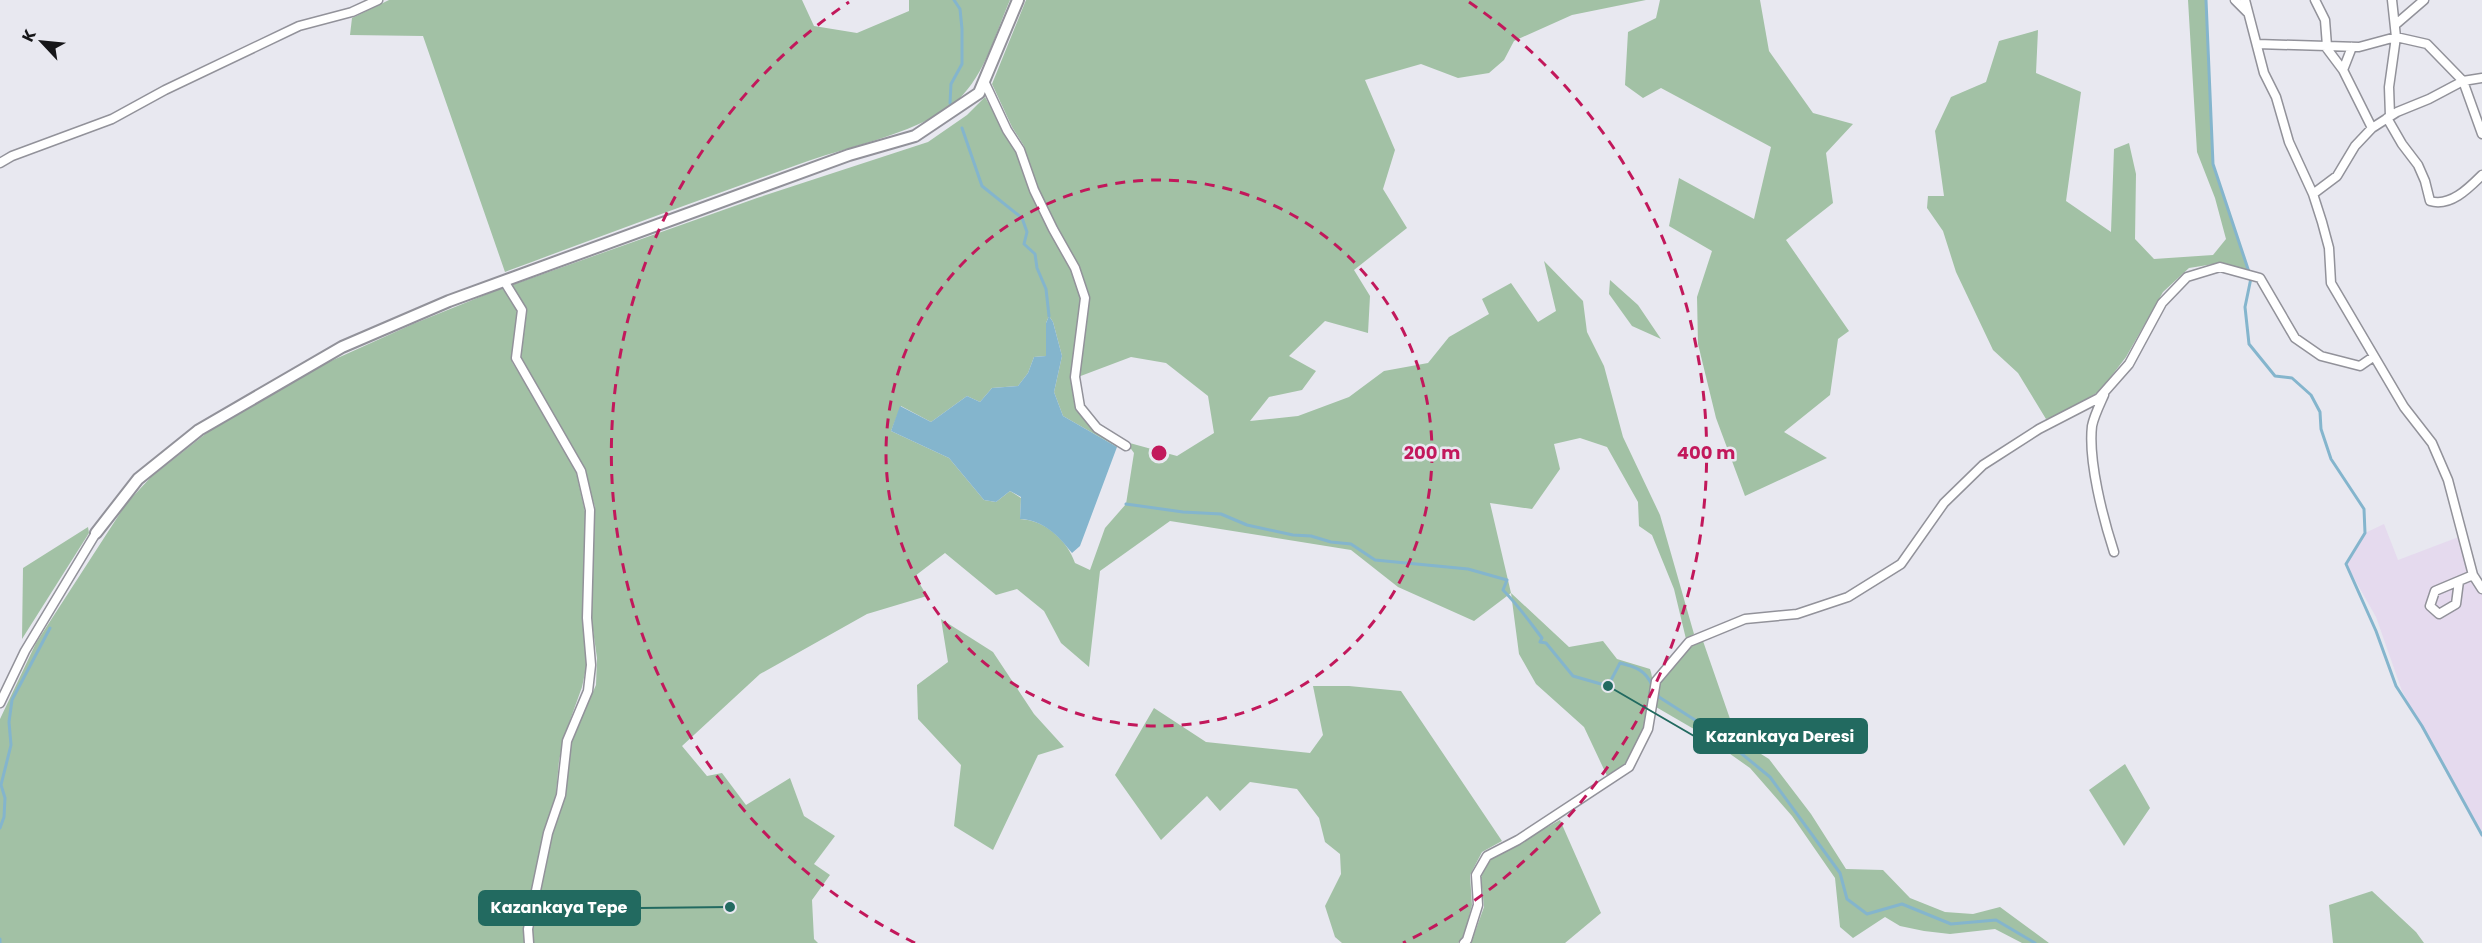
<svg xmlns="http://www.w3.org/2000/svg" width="2482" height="943" viewBox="0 0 2482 943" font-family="Poppins,sans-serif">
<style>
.industrial{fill:#e5daee}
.green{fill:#a2c1a5}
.water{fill:#84b5cd}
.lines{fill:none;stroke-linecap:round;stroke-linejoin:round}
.stream{stroke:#84b5cd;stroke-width:3}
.minor-casing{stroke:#92929a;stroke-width:11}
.tertiary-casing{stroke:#92929a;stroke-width:14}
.minor{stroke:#fff;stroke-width:8}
.tertiary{stroke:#fff;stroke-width:10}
.ring{fill:none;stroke:#c2185b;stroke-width:3;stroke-dasharray:10 8}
.centre{fill:#c2185b;stroke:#e8e8f0;stroke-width:3}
.ring-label{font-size:18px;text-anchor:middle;font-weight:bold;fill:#c2185b;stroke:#e8e8f0;stroke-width:5;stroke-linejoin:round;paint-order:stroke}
.leader{fill:none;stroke:#226a60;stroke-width:2}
.callout-dot{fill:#226a60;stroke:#e8e8f0;stroke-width:2}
.callout{fill:#226a60;stroke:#226a60;stroke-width:2}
.callout-label{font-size:16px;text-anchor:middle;font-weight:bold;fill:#fff}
</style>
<rect width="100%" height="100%" fill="#e8e8f0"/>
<path class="industrial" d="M 2384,524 L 2398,560 L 2464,535 L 2482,589 L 2482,838 L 2402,691 L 2376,617 L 2346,564 L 2365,533 Z"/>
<path class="green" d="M 389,0 L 802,0 L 814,26 L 857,33 L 909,11 L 909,0 L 1010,0 C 995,34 986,73 958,100 C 925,131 851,146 808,161 C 707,197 606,234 505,272 L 423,36 L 350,35 L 352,18 Z
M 1026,0 L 1646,0 L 1572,15 L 1514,41 L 1504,60 L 1489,73 L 1458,78 L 1421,64 L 1365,80 L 1395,150 L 1383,189 L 1407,228 L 1354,270 L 1370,296 L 1368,333 L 1325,321 L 1289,356 L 1316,371 L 1302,390 L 1269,397 L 1250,421 L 1298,416 L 1349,397 L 1384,371 L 1428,363 L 1449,337 L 1489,314 L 1482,299 L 1511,283 L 1538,322 L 1556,311 L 1544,261 L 1583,301 L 1587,332 L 1604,366 L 1623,437 L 1660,515 L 1694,634 L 1686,639 L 1674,589 L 1652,535 L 1639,526 L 1638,502 L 1607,447 L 1580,438 L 1554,444 L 1560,469 L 1532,509 L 1490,503 L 1511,593 L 1569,647 L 1603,641 L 1617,659 L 1650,669 C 1659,692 1641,744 1627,764 C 1623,770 1613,774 1608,778 L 1584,727 L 1536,684 L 1519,654 L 1511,593 L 1474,621 L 1398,587 L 1351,550 L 1170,521 L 1100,571 L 1089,667 L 1061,643 L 1044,611 L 1017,589 L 996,595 L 945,553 L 915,576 L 927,596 L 867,614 L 760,674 L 682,746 L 707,776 L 722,773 L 746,805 L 790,778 L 804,816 L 835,836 L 814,864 L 830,875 L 812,900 L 814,939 L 818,943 L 533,943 L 532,929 L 551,834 L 566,789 L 572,739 L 596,685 L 597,658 L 591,616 L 595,507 L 580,460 L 521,358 L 527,309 L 512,285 L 757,198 L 928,142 L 967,115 L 985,97 L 1016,151 L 1033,198 L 1073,269 L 1083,298 L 1072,378 L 1078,408 L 1095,430 L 1119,443 L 1117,447 L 1063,416 L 1054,392 L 1062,356 L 1053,322 L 1049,316 L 1046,323 L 1046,356 L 1034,357 L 1028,373 L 1018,386 L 992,388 L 980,402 L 967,396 L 931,422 L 901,406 L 891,431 L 949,458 L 984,500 L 996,502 L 1010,491 L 1021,498 L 1020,519 C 1045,520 1067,540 1075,563 L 1090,570 L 1105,528 L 1126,504 L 1134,453 L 1126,442 L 1177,456 L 1214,433 L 1208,396 L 1166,363 L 1131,357 L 1078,377 L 1089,298 L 1079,265 L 1054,225 L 1036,188 L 1024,146 L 1012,127 L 992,84 Z
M 1660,0 L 1760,0 L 1769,51 L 1813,113 L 1853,124 L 1826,153 L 1833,203 L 1786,240 L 1849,331 L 1838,339 L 1830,395 L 1784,432 L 1827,458 L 1745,496 L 1716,418 L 1698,344 L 1697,297 L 1712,251 L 1669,226 L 1679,178 L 1754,219 L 1771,147 L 1661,88 L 1643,98 L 1625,85 L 1628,32 L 1656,18 Z
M 2188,0 L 2206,0 L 2213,164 L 2249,271 L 2220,263 L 2189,268 L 2163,292 L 2126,357 L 2100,391 L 2057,416 L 2046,419 L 2018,373 L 1993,350 L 1956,272 L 1943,231 L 1927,208 L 1928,196 L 1944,196 L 1935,131 L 1951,97 L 1986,82 L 1999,41 L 2038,30 L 2036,73 L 2081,92 L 2066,201 L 2111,232 L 2114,149 L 2129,143 L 2136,174 L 2135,239 L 2154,259 L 2213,255 L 2226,239 L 2215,198 L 2197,152 Z
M 1610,280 L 1638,305 L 1661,339 L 1632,326 L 1609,294 Z
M 502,288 L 519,311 L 512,362 L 562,443 L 576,472 L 586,516 L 582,618 L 587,663 L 582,687 L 564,737 L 559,761 L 555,804 L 525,930 L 525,943 L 0,943 L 0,719 L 36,643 L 126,504 L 151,477 L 213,428 L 322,365 L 413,324 Z
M 88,527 L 89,533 L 22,639 L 23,568 Z
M 941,619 L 993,652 L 1034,714 L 1064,747 L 1038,755 L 993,850 L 954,826 L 961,765 L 918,719 L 917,685 L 948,662 Z
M 1703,641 L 1737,739 L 1769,759 L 1811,814 L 1846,869 L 1883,870 L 1910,898 L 1945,912 L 1973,914 L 2000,907 L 2049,943 L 2022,943 L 1995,929 L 1950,934 L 1924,931 L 1900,926 L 1885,917 L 1853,938 L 1840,927 L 1835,878 L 1792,816 L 1750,768 L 1699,732 L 1656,707 L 1659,683 L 1690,647 Z
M 1313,686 L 1349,686 L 1401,691 L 1502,841 L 1482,852 L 1470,875 L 1472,905 L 1463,939 L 1458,943 L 1342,943 L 1335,937 L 1325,906 L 1341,874 L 1340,854 L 1325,842 L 1319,818 L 1297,789 L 1250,782 L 1220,811 L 1207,796 L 1161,840 L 1115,775 L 1154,708 L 1206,742 L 1310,753 L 1323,735 Z
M 2125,764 L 2150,808 L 2124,846 L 2089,790 Z
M 1560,820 L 1601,913 L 1565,943 L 1471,943 L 1484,907 L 1481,877 L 1490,859 Z
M 2372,891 L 2416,932 L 2424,943 L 2333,943 L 2329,905 Z"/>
<path class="water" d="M 1049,316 L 1053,322 L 1062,356 L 1054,392 L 1063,416 L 1117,447 L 1080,546 L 1072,553 C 1058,535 1043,520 1020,519 L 1021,497 L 1010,491 L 996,502 L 984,500 L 949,458 L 891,431 L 900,406 L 931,422 L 967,396 L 980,402 L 992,388 L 1018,386 L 1028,373 L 1034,357 L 1046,356 L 1046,323 Z"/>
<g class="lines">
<path class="stream" d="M 2206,0 L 2213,164 L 2251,278 L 2245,307 L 2249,344 L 2275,376 L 2292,378 L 2311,395 L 2320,412 L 2321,429 L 2331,459 L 2364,509 L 2365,533 L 2346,564 L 2376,631 L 2396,686 L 2422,726 L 2482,835
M 950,103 L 951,84 L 962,64 L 962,29 L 960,9 L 954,0
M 962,128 L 982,186 L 1022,218 L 1027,232 L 1024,244 L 1035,254 L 1037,268 L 1046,289 L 1049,316
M 1126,504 L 1183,512 L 1221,514 L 1247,525 L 1293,535 L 1311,536 L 1331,542 L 1351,544 L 1375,560 L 1468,569 L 1507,580 L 1503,590 C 1518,605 1529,621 1542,638 L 1540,642 L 1546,643 L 1573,676 L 1608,686 L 1620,663 C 1636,667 1645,670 1652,685
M 1657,693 L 1659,697 L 1720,736 L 1770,777 L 1840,873 L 1847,899 L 1867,914 L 1902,904 L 1951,924 L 1996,920 L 2035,943
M 0,828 L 4,817 L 5,798 L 1,785 L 11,745 L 9,722 L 12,700 L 50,628
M 0,939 L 0,943"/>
<defs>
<path id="minor" d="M 2235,0 L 2248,13
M 2245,0 L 2264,73 L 2276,97 L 2289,142 L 2313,194 L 2322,222 L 2329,248 L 2331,283 L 2404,407 L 2432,443 L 2448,480 L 2473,575 L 2435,591 L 2430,606 L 2439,614 L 2456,604 L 2459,581
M 2315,0 L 2325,20 L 2327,46
M 2395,25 L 2424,0
M 2257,44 L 2359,47 L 2396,37 L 2427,44 L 2463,81 L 2482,134
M 2325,46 L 2343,70 L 2352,47
M 2343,70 L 2372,128
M 984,81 L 1007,130 L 1020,150 L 1034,190 L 1053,229 L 1075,268 L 1085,298 L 1075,377 L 1080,407 L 1097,428 L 1126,446
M 2390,116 L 2389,87 L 2396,37 L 2392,0
M 2387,118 L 2402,144 L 2418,165 L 2425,181 L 2430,201 C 2450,207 2468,189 2482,175
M 0,163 L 12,156 L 112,119 L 165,90 L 299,26 L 352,12 L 378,0
M 2313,194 L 2337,176 L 2355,146 L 2372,128 L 2397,112 L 2429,99 L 2463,81 L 2482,78
M 504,281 L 522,310 L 516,358 L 581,471 L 590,510 L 587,618 L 591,665 L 588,691 L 567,741 L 561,795 L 548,833 L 528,929 L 529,943
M 2104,395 C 2100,404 2094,416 2092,426 C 2088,461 2103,518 2114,552
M 2473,575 L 2482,589
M 0,703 L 25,651 L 96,533
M 1464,943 L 1467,940 L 1478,905 L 1476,875 L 1487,856 L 1518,840 L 1629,767 L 1648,729 L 1656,681 L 1689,642 L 1745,619 L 1797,614 L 1848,597 L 1901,564 L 1944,503 L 1983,465 L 2039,429 L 2099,398 L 2129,364 L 2162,303 L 2187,277 L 2220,267 L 2260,278 L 2295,338 L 2321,356 L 2360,366 L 2373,357"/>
<path id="tertiary" d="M 96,533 L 138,479 L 199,430 L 342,347 L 449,301 L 849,155 L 915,136 L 979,93 L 1018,0"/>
</defs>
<use href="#minor" class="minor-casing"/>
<use href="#tertiary" class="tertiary-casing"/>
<use href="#minor" class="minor"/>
<use href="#tertiary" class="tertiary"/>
</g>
<g class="ring">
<circle cx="1159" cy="453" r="273"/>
<path d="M915 943A547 547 0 0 1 849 2M1469 2A547 547 0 0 1 1403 943"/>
</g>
<circle cx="1159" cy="453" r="9" class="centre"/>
<g class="ring-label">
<text x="1432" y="459">200 m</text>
<text x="1706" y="459">400 m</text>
</g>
<path class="leader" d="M1608 686L1694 736M730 907L640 908"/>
<g class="callout-dot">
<circle cx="1608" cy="686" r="6"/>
<circle cx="730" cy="907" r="6"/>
</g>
<g class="callout">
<rect x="1694" y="719" width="173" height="34" rx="6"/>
<rect x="479" y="891" width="161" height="34" rx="6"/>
</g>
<g class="callout-label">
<text x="1780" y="742">Kazankaya Deresi</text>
<text x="559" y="913">Kazankaya Tepe</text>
</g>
<g transform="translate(42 42) rotate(296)" stroke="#e8e8f0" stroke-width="4.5" paint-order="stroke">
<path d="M0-4.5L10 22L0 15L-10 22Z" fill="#161619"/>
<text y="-9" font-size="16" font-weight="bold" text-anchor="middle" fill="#161619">K</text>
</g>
</svg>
